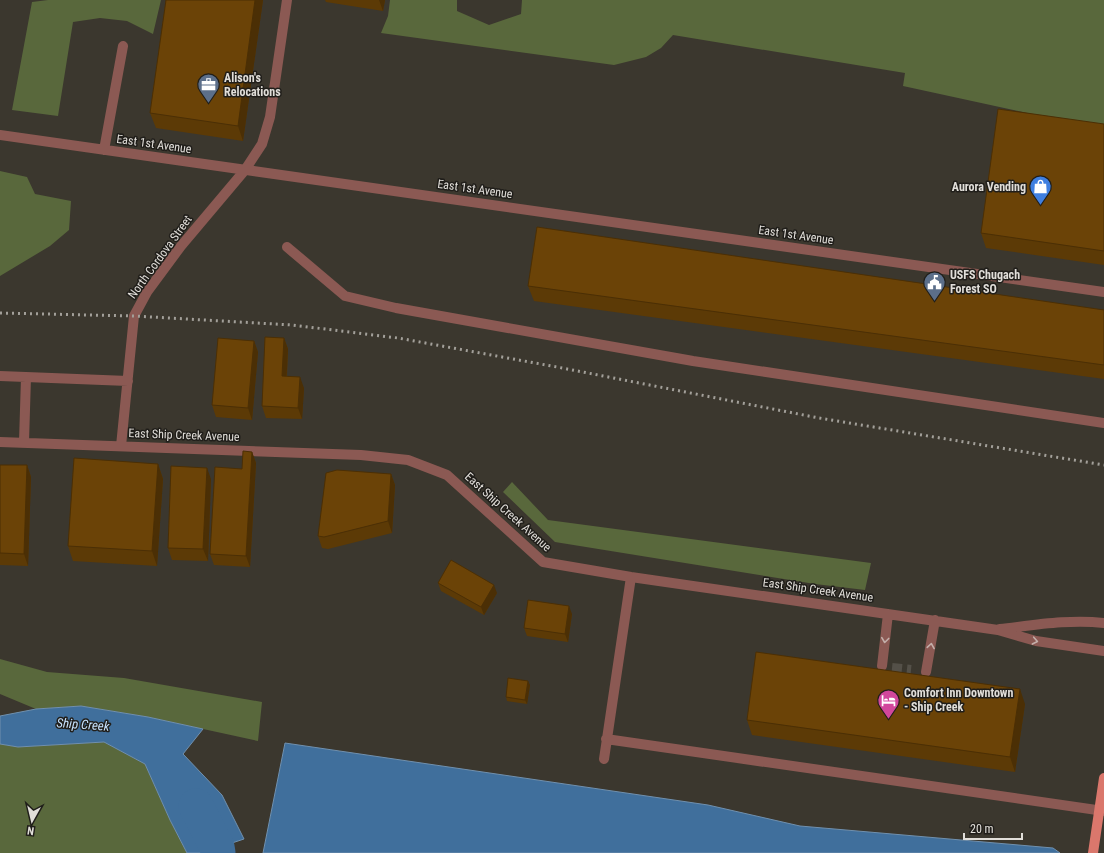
<svg xmlns="http://www.w3.org/2000/svg" width="1104" height="853" viewBox="0 0 1104 853" font-family="'Roboto Condensed',sans-serif">
<style>
.green{fill:#59683c}
.water{fill:#406f9c;stroke:#7090ae}
.lines{fill:none;stroke-linecap:round;stroke-linejoin:round}
.river{stroke:#406f9c;stroke-width:35}
.minor-tunnel{stroke:#545048;stroke-width:10;stroke-dasharray:10 5;stroke-linecap:butt}
.minor{stroke:#8b5953;stroke-width:10}
.rail{stroke:#a3a09a;stroke-width:3;stroke-dasharray:2 4;stroke-linecap:butt}
.major-bridge{stroke:#da776c;stroke-width:10}
.wall{fill:#5c3a06}
.shaded-wall{fill:#4b2f05}
.building{fill:#6b4307;stroke:#4b2f05}
.oneway{stroke:#c3afaa}
.labels{text-anchor:middle;stroke-width:3;stroke-linejoin:round;paint-order:stroke}
.poi-label{font-size:12px;font-weight:bold;fill:#e1ded9;stroke:#201e1a;text-anchor:start}
.street-label{font-size:12px;fill:#e1ded9;stroke:#201e1a}
.water-label{font-size:13px;font-style:italic;fill:#c7e2fd;stroke:#201e1a}
</style>
<rect width="100%" height="100%" fill="#3b372e"/>
<path class="green" d="M 48,0 L 161,0 L 153,34 L 127,21 L 100,18 L 73,22 L 58,116 L 12,110 L 32,2 Z
M 390,0 L 457,0 L 457,11 L 489,25 L 521,14 L 522,0 L 1104,0 L 1104,127 L 1050,118 L 903,86 L 905,73 L 673,35 L 661,48 L 646,57 L 614,65 L 381,33 L 388,16 Z
M 0,171 L 27,177 L 35,194 L 71,201 L 69,230 L 50,246 L 0,276 Z
M 512,482 L 548,520 L 871,563 L 865,590 L 815,584 L 555,542 L 503,492 Z
M 0,659 L 47,672 L 124,678 L 262,702 L 258,741 L 148,717 L 81,706 L 36,709 L 0,694 Z
M 104,742 L 145,764 L 170,820 L 187,853 L 0,853 L 0,744 L 18,747 Z"/>
<path class="water" d="M 81,706 L 148,717 L 203,729 L 183,754 L 222,795 L 244,839 L 202,853 L 187,853 L 170,820 L 145,764 L 104,742 L 18,747 L 0,744 L 0,716 L 36,709 Z
M 285,743 L 708,805 L 800,826 L 1053,848 L 1060,853 L 263,853 Z"/>
<g class="lines">
<path class="river" d="M 196,806 L 217,847 L 218,853"/>
<path class="minor-tunnel" d="M 892,668 L 911,670"/>
<path class="minor" d="M 0,135 L 1104,292
M 104,150 L 123,46
M 287,247 L 345,296 L 396,308 L 693,361 L 1104,423
M 0,376 L 26,377
M 0,442 L 361,455 L 408,460 L 447,475 L 543,562 L 631,577 L 998,630 L 1036,641 L 1104,651
M 24,442 L 26,377 L 128,381
M 121,446 L 134,316 L 147,292 L 181,246 L 245,170 L 262,144 L 270,117 L 287,0
M 1000,629 C 1035,625 1070,619 1104,623
M 882,666 L 888,614
M 926,672 L 935,620
M 606,739 L 1104,811
M 604,759 L 631,577"/>
<path class="rail" d="M 0,313 L 134,316 L 292,325 L 398,338 L 557,367 L 819,418 L 1104,465"/>
<path class="major-bridge" d="M 1093,853 L 1104,778"/>
</g>
<path class="wall" d="M 166,0 L 263,0 L 243,141 L 156,128 L 150,113 Z
M 325,0 L 385,0 L 383,11 L 326,2 Z
M 1104,124 L 1104,265 L 986,248 L 981,233 Z
M 528,286 L 1104,310 L 1104,379 L 534,301 Z
M 284,338 L 288,349 L 287,376 L 304,388 L 302,419 L 266,418 L 262,406 Z
M 254,341 L 258,352 L 252,420 L 216,417 L 212,405 Z
M 252,452 L 256,463 L 250,567 L 214,565 L 210,554 L 242,469 Z
M 158,464 L 163,479 L 157,566 L 73,561 L 68,546 Z
M 0,465 L 27,465 L 31,477 L 28,566 L 0,565 Z
M 391,474 L 395,485 L 392,533 L 328,549 L 322,548 L 318,536 Z
M 211,479 L 208,561 L 172,560 L 168,548 Z
M 438,583 L 497,593 L 484,615 L 441,591 Z
M 572,614 L 568,642 L 527,636 L 524,628 Z
M 530,685 L 527,704 L 507,701 L 506,697 Z
M 1025,704 L 1015,772 L 752,735 L 747,720 Z"/>
<path class="shaded-wall" d="M 255,0 L 263,0 L 243,141 L 238,126 Z
M 379,0 L 385,0 L 383,11 Z
M 284,338 L 288,349 L 286,387 L 282,376 Z
M 254,341 L 258,352 L 252,420 L 248,408 Z
M 300,377 L 304,388 L 302,419 L 298,408 Z
M 252,452 L 256,463 L 250,567 L 246,556 Z
M 158,464 L 163,479 L 157,566 L 152,551 Z
M 27,465 L 31,477 L 28,566 L 24,554 Z
M 207,468 L 211,479 L 208,561 L 203,549 Z
M 391,474 L 395,485 L 392,533 L 388,521 Z
M 494,585 L 497,593 L 484,615 L 481,607 Z
M 569,606 L 572,614 L 568,642 L 565,634 Z
M 528,681 L 530,685 L 527,704 L 525,700 Z
M 1020,689 L 1025,704 L 1015,772 L 1010,757 Z"/>
<path class="building" d="M 166,0 L 255,0 L 238,126 L 150,113 Z
M 998,109 L 1104,124 L 1104,251 L 981,233 Z
M 537,227 L 1104,310 L 1104,365 L 528,286 Z
M 265,337 L 284,338 L 282,376 L 300,377 L 298,408 L 262,406 Z
M 218,338 L 254,341 L 248,408 L 212,405 Z
M 243,451 L 252,452 L 246,556 L 210,554 L 215,467 L 242,469 Z
M 74,458 L 158,464 L 152,551 L 68,546 Z
M 0,465 L 27,465 L 24,554 L 0,553 Z
M 171,466 L 207,468 L 203,549 L 168,548 Z
M 337,470 L 391,474 L 388,521 L 324,537 L 318,536 L 326,473 Z
M 451,560 L 494,585 L 481,607 L 438,583 Z
M 528,600 L 569,606 L 565,634 L 524,628 Z
M 756,652 L 1020,689 L 1010,757 L 747,720 Z
M 508,678 L 528,681 L 525,700 L 506,697 Z"/>
<defs><path id="oneway-chevron" d="M-2-3.5L2.5 0L-2 3.5" fill="none" stroke-width="1.6" stroke-linecap="round" stroke-linejoin="round"/></defs>
<g class="oneway">
<use href="#oneway-chevron" transform="translate(885 640) rotate(97)"/>
<use href="#oneway-chevron" transform="translate(1035 641) rotate(11)"/>
<use href="#oneway-chevron" transform="translate(931 646) rotate(-81)"/>
</g>
<defs>
<symbol id="office-pin" viewBox="-11 -11 22 30"><path d="M0 17L-7.5 6A9.5 9.5 0 1 1 7.5 6Z" fill="#5c6f8a" stroke="#201e1a"/><path d="M-6-3h4V-5.5h4V-3h4V5H-6ZM-1-4.5V-3h2v-1.5ZM-6 0V1H6V0Z" fill="#fff"/></symbol>
<symbol id="shop-pin" viewBox="-11 -11 22 30"><path d="M0 17L-7.5 6A9.5 9.5 0 1 1 7.5 6Z" fill="#3f7fe0" stroke="#201e1a"/><path d="M-5-2.5h2.3a2.7 3.5 0 0 1 5.4 0H5L5.5 6h-11ZM-1.5-2.5h3a1.5 2.3 0 0 0-3 0Z" fill="#fff"/></symbol>
<symbol id="civic-pin" viewBox="-11 -11 22 30"><path d="M0 17L-7.5 6A9.5 9.5 0 1 1 7.5 6Z" fill="#5c6f8a" stroke="#201e1a"/><path d="M-.6-6.5H3V-4.5H.6V-3L4-1V1h2V6H-6V1h2V-1L-.6-3ZM-1.2 2.5V6h2.4V2.5Z" fill="#fff"/></symbol>
<symbol id="hotel-pin" viewBox="-11 -11 22 30"><path d="M0 17L-7.5 6A9.5 9.5 0 1 1 7.5 6Z" fill="#d1479c" stroke="#201e1a"/><path d="M-6-4.5h1.5V1H6V5H4.5V3h-9V5H-6ZM-4 0a1.8 1.8 0 1 1 3.6 0ZM.5 0V-2.5h3Q6-2.5 6 0Z" fill="#fff"/></symbol>
</defs>
<g fill-rule="evenodd">
<use href="#office-pin" x="196" y="72" width="25" height="34"/>
<use href="#shop-pin" x="1028" y="174" width="25" height="34"/>
<use href="#civic-pin" x="922" y="270" width="25" height="34"/>
<use href="#hotel-pin" x="876" y="688" width="25" height="34"/>
</g>
<g class="labels">
<g class="poi-label">
<text x="224" y="82">Alison's<tspan x="224" dy="14">Relocations</tspan></text>
<text x="1026" y="191" text-anchor="end">Aurora Vending</text>
<text x="950" y="279">USFS Chugach<tspan x="950" dy="14">Forest SO</tspan></text>
<text x="904" y="697">Comfort Inn Downtown<tspan x="904" dy="14">- Ship Creek</tspan></text>
</g>
<g class="street-label">
<text transform="translate(154 144) rotate(8)" y="4">East 1st Avenue</text>
<text transform="translate(475 189) rotate(8)" y="4">East 1st Avenue</text>
<text transform="translate(796 235) rotate(8)" y="4">East 1st Avenue</text>
<text transform="translate(160 257) rotate(-54)" y="4">North Cordova Street</text>
<text transform="translate(184 435) rotate(2)" y="4">East Ship Creek Avenue</text>
<text transform="translate(508 512) rotate(42)" y="4">East Ship Creek Avenue</text>
<text transform="translate(818 590) rotate(8)" y="4">East Ship Creek Avenue</text>
</g>
<g class="water-label">
<text transform="translate(83 724) rotate(4)" y="5">Ship Creek</text>
</g>
</g>
<g transform="translate(32 821) rotate(188)" stroke="#201e1a" stroke-width="3" paint-order="stroke">
<path d="M0-3L7 15L0 10L-7 15Z" fill="#e1ded9"/>
<text y="-6" font-size="11" font-weight="bold" text-anchor="middle" fill="#e1ded9">N</text>
</g>
<path d="M964 833v6h58v-6" fill="none" stroke="#e1ded9" stroke-width="2"/>
<text x="970" y="833" font-size="12" fill="#e1ded9" stroke="#201e1a" stroke-width="3" paint-order="stroke">20 m</text>
</svg>
